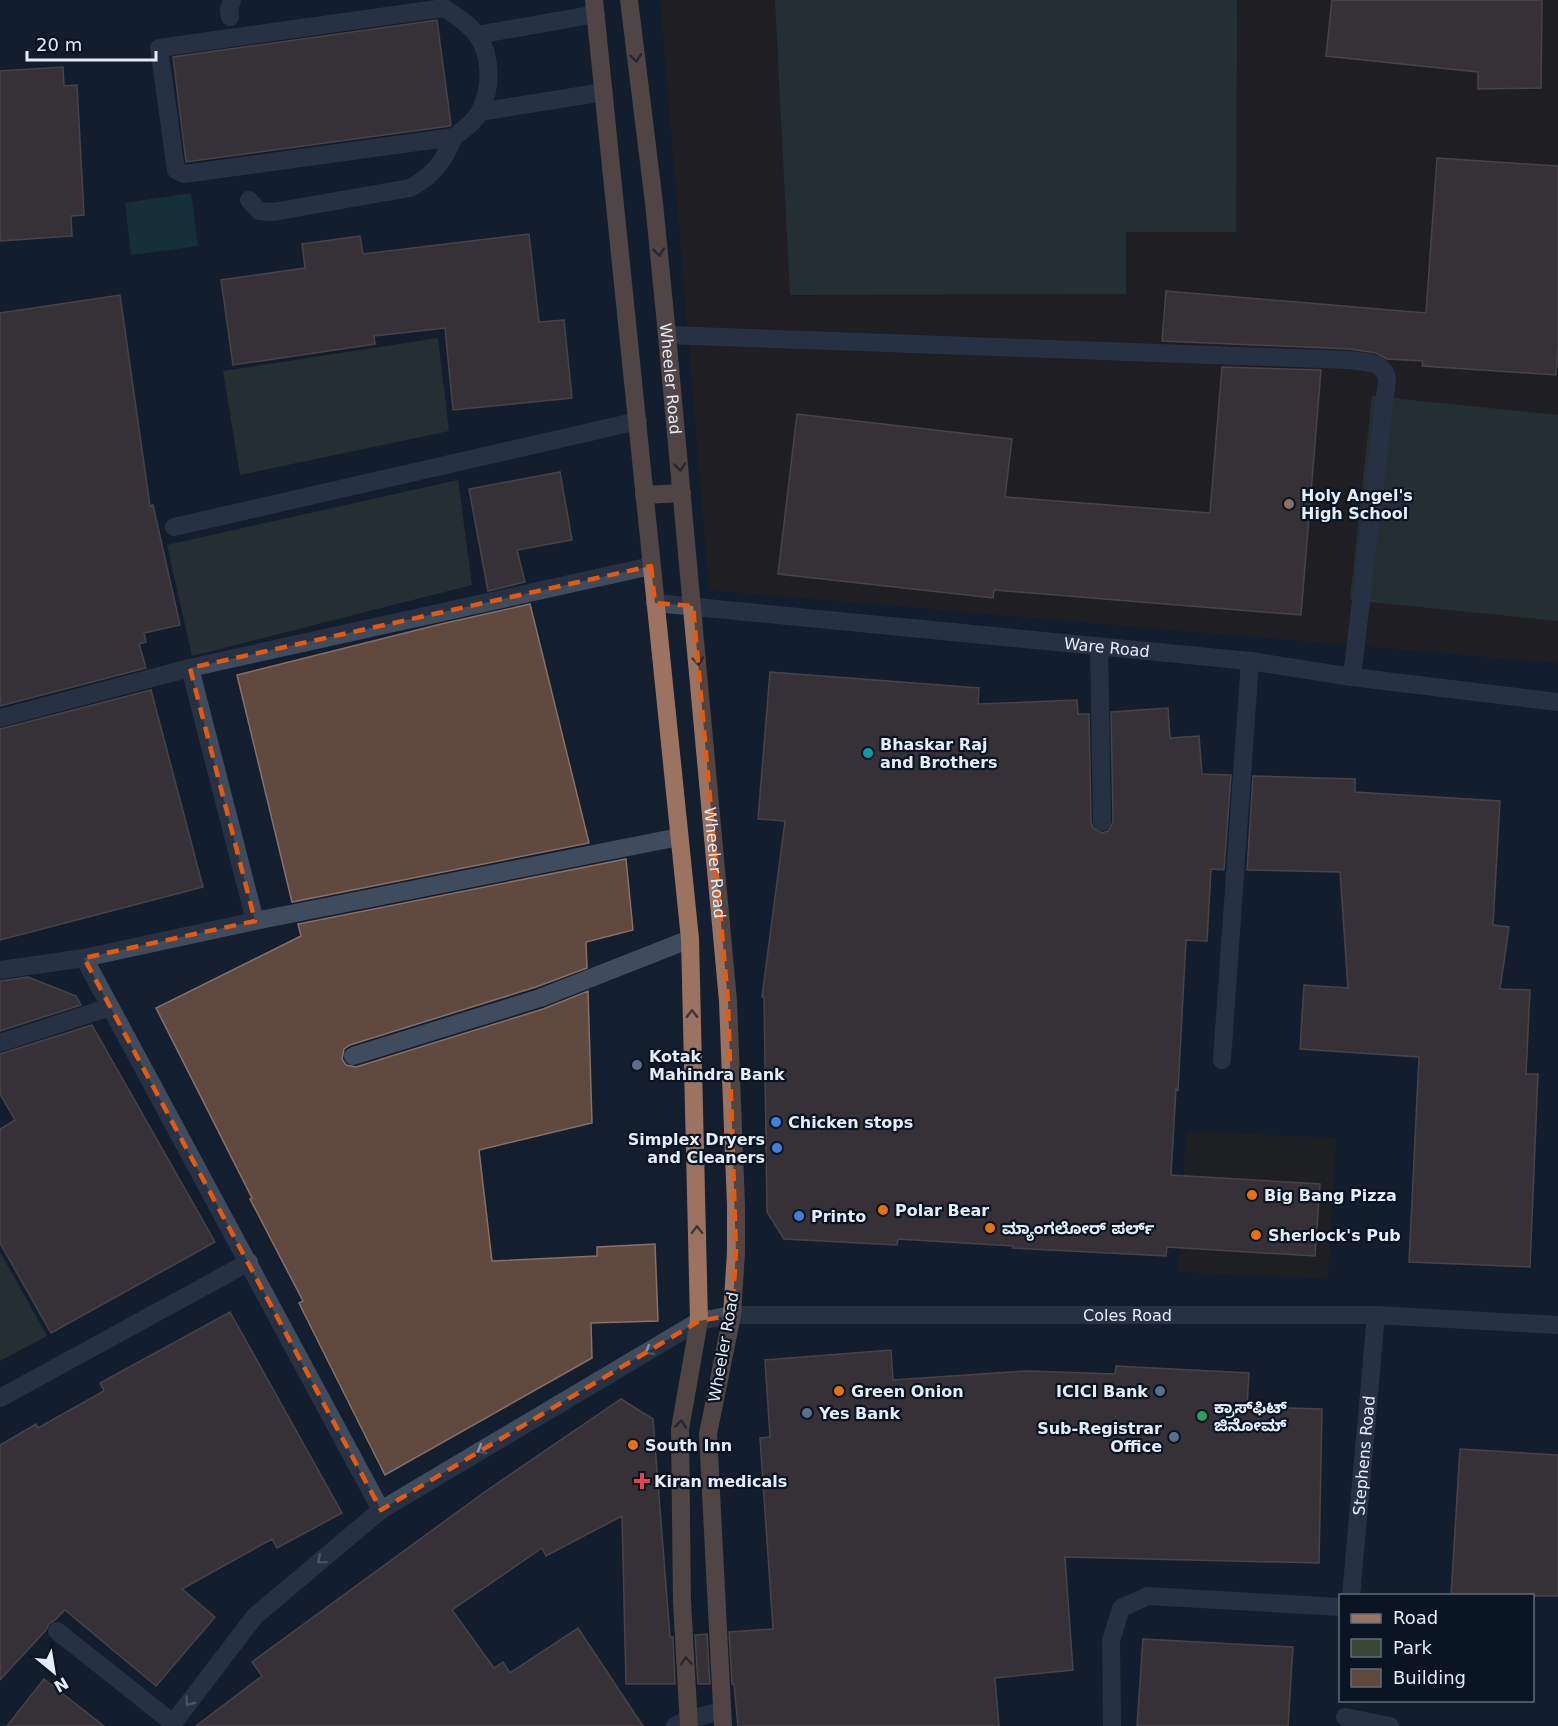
<svg xmlns="http://www.w3.org/2000/svg" width="1558" height="1726" viewBox="0 0 1558 1726" font-family="'DejaVu Sans','Noto Sans Kannada',sans-serif">
<style>
.commercial{fill:#2e2214}
.education{fill:#302116}
.green{fill:#384638}
.water{fill:#194545}
.building{fill:#604a40;stroke:#887066;stroke-width:1.5}
.lines{fill:none;stroke-linecap:round;stroke-linejoin:round}
.minor{stroke:#3f4c5e;stroke-width:18}
.major{stroke:#9c7360;stroke-width:18}
.oneway{stroke:#3d3639}
.oneway2{stroke:#8994a3}
.marked{fill:none;stroke:#e8590c;stroke-width:4.5;stroke-dasharray:12 8;stroke-linejoin:round}
.education-dot{fill:#8d6e63;stroke:#0a1524;stroke-width:2}
.culture-dot{fill:#0f9aa8;stroke:#0a1524;stroke-width:2}
.service-dot{fill:#5c6f8a;stroke:#0a1524;stroke-width:2}
.shop-dot{fill:#3f7fe0;stroke:#0a1524;stroke-width:2}
.food-dot{fill:#e8710a;stroke:#0a1524;stroke-width:2}
.leisure-dot{fill:#2e9e5b;stroke:#0a1524;stroke-width:2}
.health-dot{fill:#e0444e;stroke:#0a1524;stroke-width:2}
.labels{text-anchor:middle;stroke-width:4.5;stroke-linejoin:round;paint-order:stroke}
.street-label{font-size:16px;fill:#e4ecf7;stroke:#0a1524}
.poi-label{font-size:16px;font-weight:bold;fill:#e4ecf7;stroke:#0a1524;text-anchor:start}
</style>
<rect width="100%" height="100%" fill="#131e2e"/>
<path class="commercial" d="M 1186,1131 L 1336,1138 L 1328,1279 L 1178,1272 Z"/>
<path class="education" d="M 660,0 L 1558,0 L 1558,663 L 709,590 Z"/>
<path class="green" d="M 775,0 L 1237,0 L 1236,232 L 1126,232 L 1126,294 L 790,295 Z
M 438,338 L 449,431 L 240,475 L 223,371 Z
M 1372,396 L 1558,415 L 1558,621 L 1350,600 Z
M 458,480 L 472,585 L 192,656 L 167,545 Z
M 0,1252 L 47,1336 L 0,1361 Z"/>
<path class="water" d="M 191,193 L 198,246 L 131,255 L 125,203 Z"/>
<path class="building" d="M 1332,0 L 1542,0 L 1541,88 L 1478,89 L 1478,72 L 1326,56 Z
M 437,20 L 451,125 L 450,126 L 186,162 L 173,57 Z
M 63,67 L 64,86 L 77,85 L 84,215 L 71,216 L 72,236 L 0,241 L 0,71 Z
M 1437,158 L 1558,166 L 1558,346 L 1556,375 L 1422,366 L 1423,361 L 1387,359 L 1376,353 L 1350,349 L 1162,341 L 1166,291 L 1426,313 Z
M 529,234 L 539,322 L 564,320 L 572,398 L 453,410 L 445,328 L 374,336 L 375,344 L 233,365 L 221,280 L 305,268 L 302,244 L 360,236 L 363,254 Z
M 120,295 L 150,506 L 153,505 L 180,625 L 144,633 L 146,642 L 139,644 L 146,668 L 0,706 L 0,313 Z
M 1222,367 L 1321,370 L 1301,615 L 994,590 L 993,598 L 778,574 L 797,414 L 1012,439 L 1005,497 L 1210,513 Z
M 560,472 L 572,540 L 517,550 L 525,582 L 488,591 L 469,489 Z
M 530,604 L 589,843 L 292,902 L 237,675 L 441,624 Z
M 770,672 L 979,688 L 978,704 L 1077,700 L 1078,714 L 1089,714 L 1091,822 L 1093,828 L 1102,833 L 1108,831 L 1113,822 L 1111,712 L 1168,708 L 1170,738 L 1199,736 L 1202,774 L 1231,775 L 1224,870 L 1211,869 L 1207,941 L 1186,940 L 1178,1090 L 1176,1089 L 1171,1175 L 1320,1184 L 1315,1256 L 1167,1247 L 1166,1256 L 1013,1248 L 1013,1246 L 898,1239 L 897,1245 L 784,1239 L 767,1212 L 764,997 L 762,997 L 785,821 L 758,819 Z
M 151,690 L 203,887 L 0,940 L 0,729 Z
M 1253,776 L 1355,779 L 1355,792 L 1500,801 L 1493,925 L 1509,927 L 1500,989 L 1530,990 L 1526,1074 L 1538,1074 L 1530,1267 L 1409,1262 L 1419,1057 L 1300,1049 L 1304,985 L 1348,988 L 1340,872 L 1247,870 Z
M 626,859 L 633,930 L 586,942 L 587,968 L 536,987 L 350,1045 L 344,1049 L 342,1059 L 346,1065 L 356,1067 L 543,1009 L 588,991 L 592,1123 L 479,1150 L 492,1261 L 597,1256 L 597,1247 L 655,1244 L 658,1321 L 591,1323 L 592,1358 L 385,1475 L 299,1303 L 303,1301 L 250,1199 L 252,1198 L 156,1008 L 301,936 L 298,924 Z
M 28,977 L 76,996 L 81,1005 L 0,1031 L 0,981 Z
M 92,1025 L 215,1242 L 51,1333 L 0,1243 L 0,1129 L 15,1120 L 0,1094 L 0,1054 Z
M 230,1312 L 342,1513 L 277,1548 L 272,1539 L 182,1589 L 215,1617 L 156,1686 L 65,1610 L 55,1620 L 49,1624 L 46,1630 L 0,1680 L 0,1445 L 36,1424 L 38,1428 L 104,1391 L 100,1383 Z
M 891,1350 L 893,1380 L 1027,1371 L 1115,1374 L 1116,1366 L 1249,1373 L 1247,1407 L 1322,1409 L 1319,1563 L 1065,1557 L 1073,1670 L 995,1678 L 999,1726 L 738,1726 L 734,1684 L 732,1684 L 729,1632 L 773,1629 L 760,1438 L 770,1437 L 765,1360 Z
M 621,1399 L 653,1419 L 670,1637 L 673,1637 L 675,1684 L 626,1684 L 622,1516 L 546,1556 L 542,1548 L 452,1610 L 494,1668 L 503,1662 L 510,1673 L 578,1628 L 643,1726 L 196,1726 L 262,1676 L 252,1662 L 486,1491 Z
M 1460,1449 L 1558,1455 L 1558,1596 L 1451,1596 Z
M 707,1634 L 710,1684 L 698,1684 L 695,1635 Z
M 1143,1639 L 1293,1647 L 1288,1726 L 1137,1726 Z
M 44,1679 L 104,1726 L 7,1726 Z"/>
<g class="lines">
<g class="minor">
<path d="M 444,8 C 456,16 468,23 477,35 C 492,56 492,88 480,111 C 475,122 463,130 454,137 L 184,174 L 176,170 L 159,48 Z"/>
<path d="M 230,17 L 229,10 L 232,0"/>
<path d="M 477,35 L 596,14"/>
<path d="M 480,112 L 604,92"/>
<path d="M 249,200 L 259,211 L 273,212 L 410,188 C 433,176 444,161 454,137"/>
<path d="M 667,335 L 1349,360 C 1365,362 1385,361 1387,380 L 1352,677"/>
<path d="M 174,527 L 638,421"/>
<path id="s1" d="M 655,603 L 1250,661 L 1352,677 L 1558,702"/>
<path d="M 1099,646 L 1102,822"/>
<path d="M 190,668 L 255,921"/>
<path d="M 0,718 L 190,668 L 651,566"/>
<path d="M 84,958 L 381,1510"/>
<path d="M 0,970 L 84,958 L 255,921 L 679,837"/>
<path d="M 0,1043 L 110,1007"/>
<path d="M 353,1056 L 540,998 L 690,939"/>
<path d="M 1222,1060 L 1250,661"/>
<path d="M 0,1398 L 249,1262"/>
<path id="s2" d="M 1351,1596 L 1376,1315"/>
<path d="M 57,1631 L 173,1723"/>
<path d="M 1345,1717 L 1390,1726"/>
<path id="s3" d="M 171,1726 L 255,1616 L 381,1510 L 699,1321 L 732,1315 L 1376,1315 L 1558,1325"/>
<path d="M 675,1726 L 689,1719 L 722,1711"/>
<path d="M 1112,1726 L 1111,1641 L 1121,1608 L 1148,1596 L 1340,1607"/>
</g>
<g class="major">
<path d="M 594,0 L 690,939 L 699,1321 L 680,1429 L 682,1602 L 689,1726"/>
<path id="s4" d="M 629,0 L 654,203 L 667,335 L 728,1001 L 736,1205 L 736,1252 L 732,1315 L 708,1434 L 723,1726"/>
<path d="M 644,495 L 682,493"/>
</g>
</g>
<defs><path id="oneway-chevron" d="M-2-3.5L2.5 0L-2 3.5" fill="none" stroke-width="1.6" stroke-linecap="round" stroke-linejoin="round" transform="scale(1.5)"/></defs>
<g class="oneway">
<use href="#oneway-chevron" transform="translate(636 58) rotate(83)"/>
<use href="#oneway-chevron" transform="translate(659 252) rotate(84)"/>
<use href="#oneway-chevron" transform="translate(680 467) rotate(85)"/>
<use href="#oneway-chevron" transform="translate(698 661) rotate(85)"/>
<use href="#oneway-chevron" transform="translate(692 1014) rotate(-91)"/>
<use href="#oneway-chevron" transform="translate(697 1230) rotate(-91)"/>
<use href="#oneway-chevron" transform="translate(681 1424) rotate(-83)"/>
<use href="#oneway-chevron" transform="translate(686 1661) rotate(-94)"/>
</g>
<g class="oneway2">
<use href="#oneway-chevron" transform="translate(649 1351) rotate(149)"/>
<use href="#oneway-chevron" transform="translate(481 1450) rotate(149)"/>
<use href="#oneway-chevron" transform="translate(321 1560) rotate(140)"/>
<use href="#oneway-chevron" transform="translate(189 1702) rotate(127)"/>
</g>
<path d="M0 0H1558V1726H0ZM 651,566 L 655,603 L 693,606 L 728,1001 L 736,1252 L 732,1315 L 699,1321 L 381,1510 L 84,958 L 255,921 L 190,668 Z" fill="#131e2e" fill-opacity=".55" fill-rule="evenodd"/>
<path class="marked" d="M 651,566 L 655,603 L 693,606 L 728,1001 L 736,1252 L 732,1315 L 699,1321 L 381,1510 L 84,958 L 255,921 L 190,668 Z"/>
<circle class="education-dot" cx="1289" cy="504" r="6"/>
<circle class="culture-dot" cx="868" cy="753" r="6"/>
<g class="service-dot">
<circle cx="637" cy="1065" r="6"/>
<circle cx="1160" cy="1391" r="6"/>
<circle cx="807" cy="1413" r="6"/>
<circle cx="1174" cy="1437" r="6"/>
</g>
<g class="shop-dot">
<circle cx="776" cy="1122" r="6"/>
<circle cx="777" cy="1148" r="6"/>
<circle cx="799" cy="1216" r="6"/>
</g>
<g class="food-dot">
<circle cx="1252" cy="1195" r="6"/>
<circle cx="883" cy="1210" r="6"/>
<circle cx="990" cy="1228" r="6"/>
<circle cx="1256" cy="1235" r="6"/>
<circle cx="839" cy="1391" r="6"/>
<circle cx="633" cy="1445" r="6"/>
</g>
<circle class="leisure-dot" cx="1202" cy="1416" r="6"/>
<path class="health-dot" d="M639 1472h6v6h6v6h-6v6h-6v-6h-6v-6h6z"/>
<g class="labels">
<g class="street-label">
<text dy="6" stroke="none"><textPath href="#s4" startOffset="381">Wheeler Road</textPath></text>
<text dy="6" stroke="none"><textPath href="#s1" startOffset="454">Ware Road</textPath></text>
<text dy="6" stroke="none"><textPath href="#s4" startOffset="867">Wheeler Road</textPath></text>
<text dy="6" stroke="none"><textPath href="#s3" startOffset="1102">Coles Road</textPath></text>
<text transform="translate(723 1347) rotate(-80)" y="6">Wheeler Road</text>
<text dy="6" stroke="none"><textPath href="#s2" startOffset="141">Stephens Road</textPath></text>
</g>
<g class="poi-label">
<text x="1301" y="501">Holy Angel's<tspan x="1301" dy="18">High School</tspan></text>
<text x="880" y="750">Bhaskar Raj<tspan x="880" dy="18">and Brothers</tspan></text>
<text x="649" y="1062">Kotak<tspan x="649" dy="18">Mahindra Bank</tspan></text>
<text x="788" y="1128">Chicken stops</text>
<text x="765" y="1145" text-anchor="end">Simplex Dryers<tspan x="765" dy="18">and Cleaners</tspan></text>
<text x="1264" y="1201">Big Bang Pizza</text>
<text x="895" y="1216">Polar Bear</text>
<text x="811" y="1222">Printo</text>
<text x="1002" y="1234">ಮ್ಯಾಂಗಲೋರ್ ಪರ್ಲ್</text>
<text x="1268" y="1241">Sherlock's Pub</text>
<text x="851" y="1397">Green Onion</text>
<text x="1148" y="1397" text-anchor="end">ICICI Bank</text>
<text x="1214" y="1413">ಕ್ರಾಸ್‌ಫಿಟ್<tspan x="1214" dy="18">ಜಿನೋಮ್</tspan></text>
<text x="819" y="1419">Yes Bank</text>
<text x="1162" y="1434" text-anchor="end">Sub-Registrar<tspan x="1162" dy="18">Office</tspan></text>
<text x="645" y="1451">South Inn</text>
<text x="654" y="1487">Kiran medicals</text>
</g>
</g>
<rect x="1339" y="1594" width="195" height="108" fill="#0a1524" stroke="#616b78" stroke-width="1.5"/>
<rect x="1351" y="1614" width="30" height="9" fill="#9c7360" stroke="#616b78" stroke-width="1.5"/>
<text x="1393" y="1624" font-size="18" fill="#e4ecf7">Road</text>
<rect x="1351" y="1639" width="30" height="18" fill="#384638" stroke="#616b78" stroke-width="1.5"/>
<text x="1393" y="1654" font-size="18" fill="#e4ecf7">Park</text>
<rect x="1351" y="1669" width="30" height="18" fill="#604a40" stroke="#616b78" stroke-width="1.5"/>
<text x="1393" y="1684" font-size="18" fill="#e4ecf7">Building</text>
<g transform="translate(54 1672) rotate(150)" stroke="#0a1524" stroke-width="4.5" paint-order="stroke">
<path d="M0-4.5L10 22L0 15L-10 22Z" fill="#e4ecf7"/>
<text y="-9" font-size="16" font-weight="bold" text-anchor="middle" fill="#e4ecf7">N</text>
</g>
<path d="M27 51v9h129v-9" fill="none" stroke="#e4ecf7" stroke-width="3"/>
<text x="36" y="51" font-size="18" fill="#e4ecf7" stroke="#0a1524" stroke-width="4.5" paint-order="stroke">20 m</text>
</svg>
